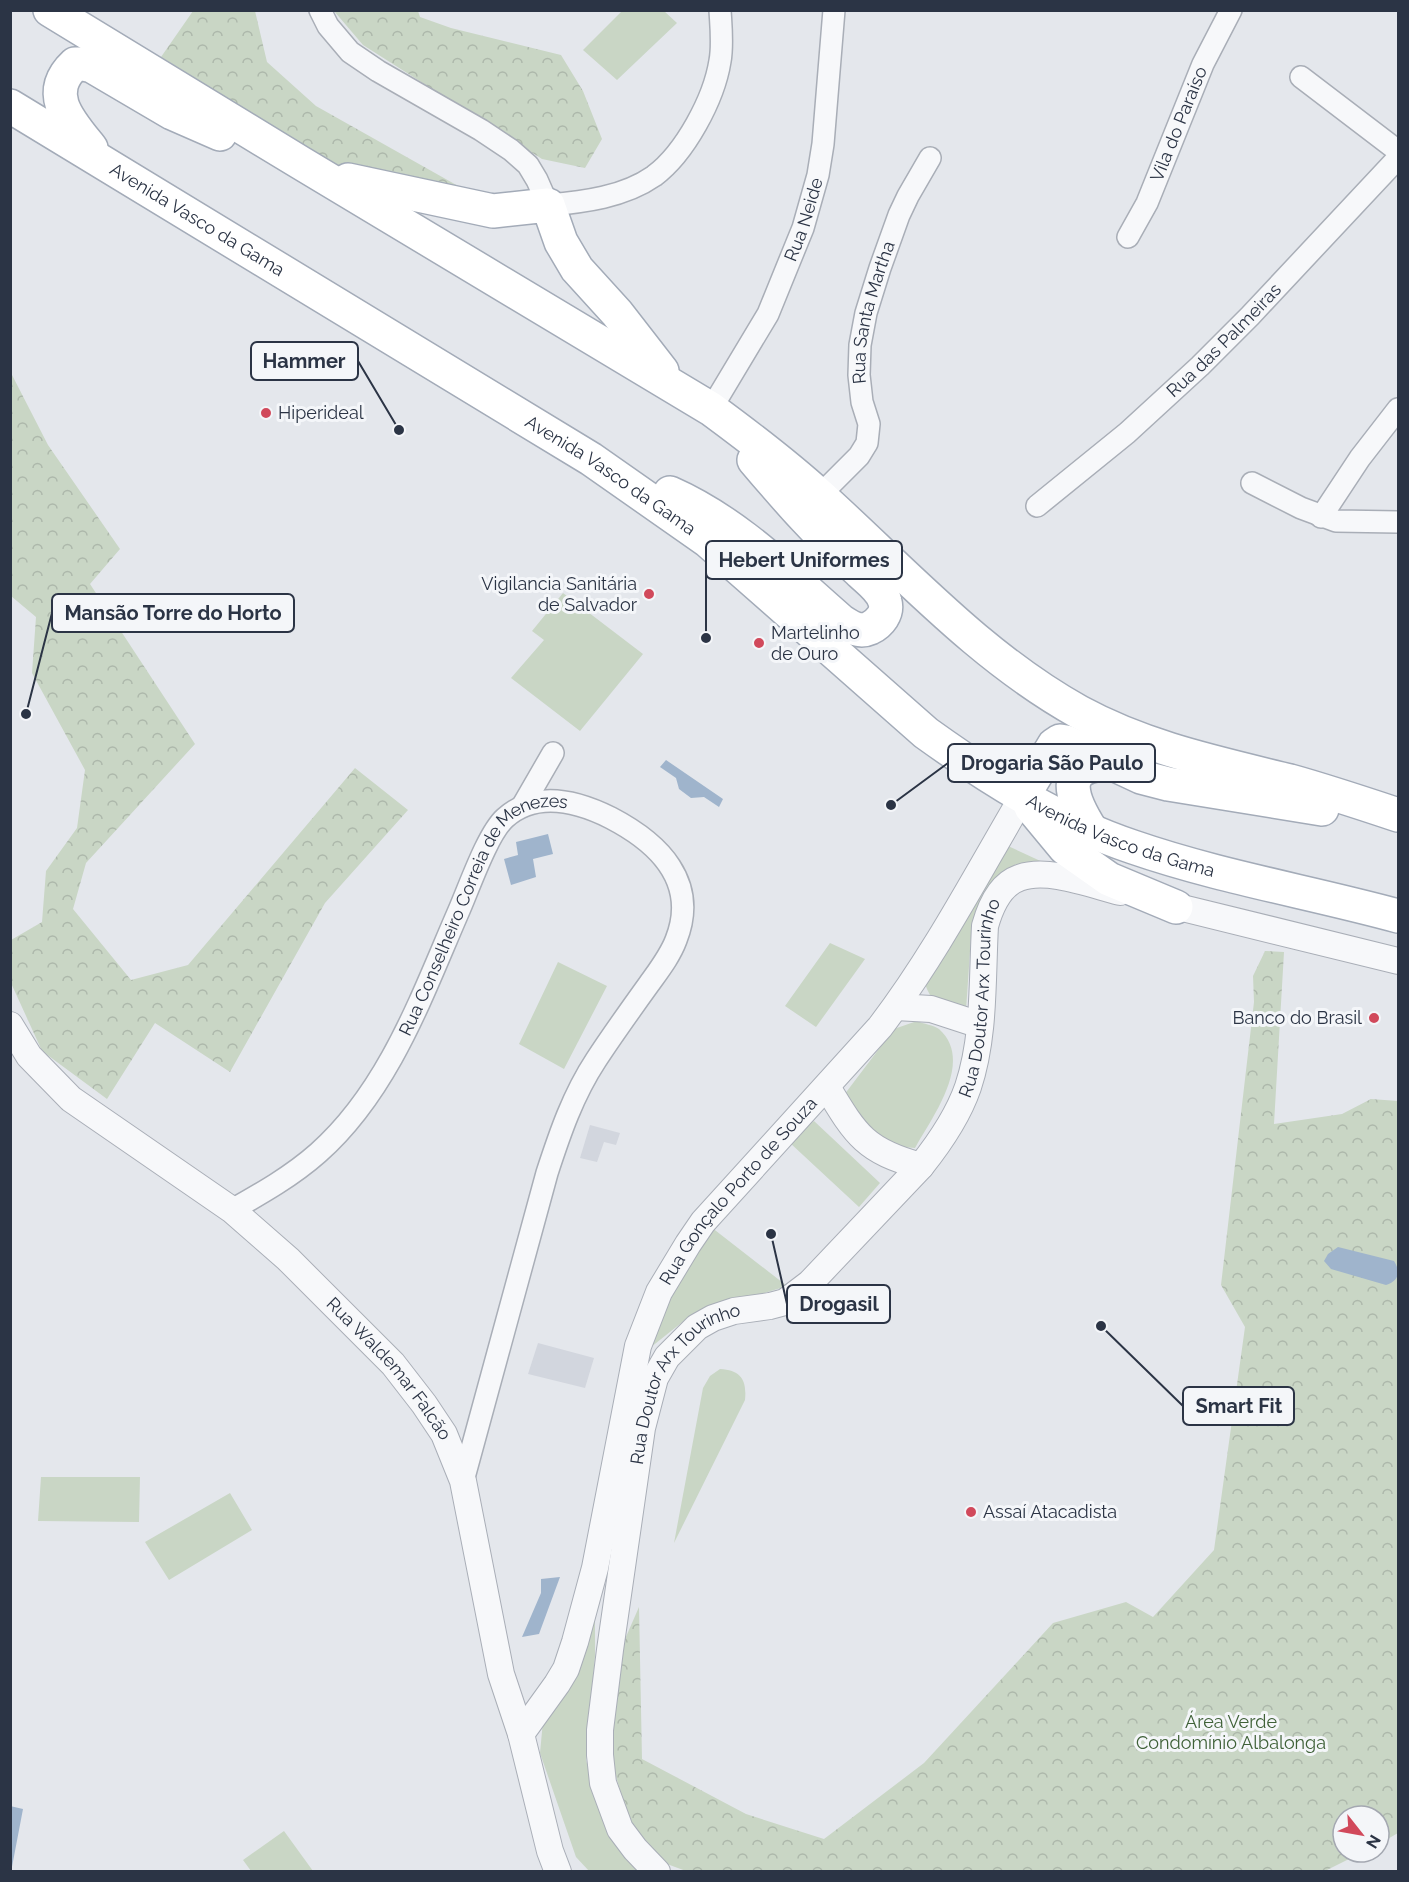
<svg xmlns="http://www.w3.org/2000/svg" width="1409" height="1882" viewBox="0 0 1409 1882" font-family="Raleway,sans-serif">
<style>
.built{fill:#d2d6de}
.green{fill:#c9d6c5}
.forest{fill:url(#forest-crowns)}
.water{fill:#9fb4cc}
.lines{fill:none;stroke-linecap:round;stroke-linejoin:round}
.minor-casing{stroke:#a9aeb7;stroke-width:24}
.tertiary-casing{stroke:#a9aeb7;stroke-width:28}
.primary-casing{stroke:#a3abb8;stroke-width:36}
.minor{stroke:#f7f8fa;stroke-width:21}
.tertiary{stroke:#f7f8fa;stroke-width:26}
.primary{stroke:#fff;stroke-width:33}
.poi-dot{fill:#d1495b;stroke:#f4f6f9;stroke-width:2}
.labels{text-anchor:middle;stroke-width:6;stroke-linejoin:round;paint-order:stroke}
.street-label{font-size:18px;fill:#2b3445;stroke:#f4f6f9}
.poi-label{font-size:18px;fill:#2b3445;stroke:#f4f6f9;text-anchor:start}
.park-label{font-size:18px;fill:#3f6138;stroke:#f4f6f9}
.leader{fill:none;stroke:#2b3445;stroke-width:2}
.callout-dot{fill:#2b3445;stroke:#f4f6f9;stroke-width:2}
.callout{fill:#f4f6f9;stroke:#2b3445;stroke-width:2}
.callout-label{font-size:20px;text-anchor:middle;font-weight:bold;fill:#2b3445}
</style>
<defs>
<pattern id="forest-crowns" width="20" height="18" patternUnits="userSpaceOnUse" patternTransform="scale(1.5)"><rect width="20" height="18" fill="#c9d6c5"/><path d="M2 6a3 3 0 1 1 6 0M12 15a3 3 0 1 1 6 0" fill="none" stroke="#adb8ab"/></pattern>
</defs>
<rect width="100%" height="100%" fill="#e4e7ec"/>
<path class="built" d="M 590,1125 L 620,1133 L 616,1145 L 604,1142 L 597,1162 L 580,1158 Z
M 538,1343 L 594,1358 L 585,1388 L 528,1374 Z"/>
<path class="green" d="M 623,10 L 664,11 L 677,23 L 617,80 L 583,50 Z
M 563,593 L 643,654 L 580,731 L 511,678 L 544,640 L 532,631 Z
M 1008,846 L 1060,870 L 1016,864 L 993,880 L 972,922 L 965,1025 C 947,1014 932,1005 925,984 Z
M 830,943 L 865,959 L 816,1027 L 785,1006 Z
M 558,962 L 607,986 L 564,1069 L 519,1044 Z
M 917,1021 C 923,1024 934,1025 939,1029 C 975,1061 932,1117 915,1148 L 892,1146 L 872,1135 L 841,1099 L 894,1029 Z
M 814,1121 L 880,1183 L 859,1207 L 789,1142 Z
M 711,1227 L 787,1286 L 690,1316 L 641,1355 L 664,1294 Z
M 720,1369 C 741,1370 747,1380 745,1400 L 674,1543 L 703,1388 L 710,1376 Z
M 41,1477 L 140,1477 L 139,1522 L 38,1521 Z
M 230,1493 L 252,1530 L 169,1580 L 145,1542 Z
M 595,1607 L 595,1656 L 586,1760 L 597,1802 L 647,1871 L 589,1871 L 576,1857 L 540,1753 L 543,1721 Z
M 284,1831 L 313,1871 L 251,1871 L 243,1860 Z"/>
<path class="forest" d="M 193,11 L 255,11 L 267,62 L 316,106 L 467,191 L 336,166 L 161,57 Z
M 334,11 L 418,11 L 420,17 L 451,28 L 561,55 L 583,91 L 602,139 L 585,168 L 542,159 L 363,45 Z
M 11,373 L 48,445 L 120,549 L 90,584 L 195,744 L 86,863 L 73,909 L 131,980 L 188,965 L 355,768 L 408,810 L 325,903 L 230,1072 L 155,1023 L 107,1099 L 42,1051 L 11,983 L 11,940 L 42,922 L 46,871 L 77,828 L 85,770 L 32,673 L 36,617 L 11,596 Z
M 1265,951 L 1284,952 L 1274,1124 L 1342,1114 L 1371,1099 L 1398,1101 L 1398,1833 L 1379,1844 L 1379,1816 L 1343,1816 L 1343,1852 L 1363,1852 L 1325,1871 L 686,1871 L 667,1864 L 629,1822 L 608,1748 L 618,1655 L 639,1607 L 642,1759 L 746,1814 L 824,1839 L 924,1763 L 1053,1623 L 1126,1602 L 1153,1617 L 1214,1550 L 1245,1327 L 1221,1285 L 1254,1002 L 1253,976 Z"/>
<path class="water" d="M 666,760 L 723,799 L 719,807 L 704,797 L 691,798 L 679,789 L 676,778 L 660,767 Z
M 548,834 L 553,854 L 533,859 L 536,877 L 511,885 L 504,859 L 518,855 L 516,842 Z
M 1338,1247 L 1394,1261 C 1401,1272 1399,1281 1386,1285 L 1331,1269 L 1324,1261 L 1328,1254 Z
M 560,1577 L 539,1634 L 522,1637 L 541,1593 L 541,1579 Z
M 10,1806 L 23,1809 L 11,1872 L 10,1871 Z"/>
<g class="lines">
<defs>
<g id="minor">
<path d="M 320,10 L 328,26 L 350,52 L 378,71 L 481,130 L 511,150 L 528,165 L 537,180 L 548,205 C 584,202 624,197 654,176 C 685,153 714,99 720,61 C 723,45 721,27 720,10"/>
<path d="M 1301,77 L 1398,151"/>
<path id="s1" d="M 1128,237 L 1147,203 L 1203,64 L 1231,10"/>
<path id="s2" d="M 711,409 L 768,314 L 803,228 L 818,175 L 823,144 L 834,10"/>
<path d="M 1252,483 L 1301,508 L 1336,521 L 1398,522"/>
<path id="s3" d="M 820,495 L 859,456 L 867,443 L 869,424 L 862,402 L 859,375 L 860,345 L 866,313 L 880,268 L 899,215 L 908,196 L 930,158"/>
<path id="s4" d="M 1037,506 L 1127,433 L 1200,366 L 1250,316 L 1398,158"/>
<path d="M 1321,517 L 1360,458 L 1398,409"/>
<path d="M 523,805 L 553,753"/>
<path id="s5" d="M 232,1210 C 262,1193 292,1176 318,1153 C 388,1091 421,998 457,915 C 468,891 487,834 505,818 C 536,790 577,801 611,818 C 659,843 699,882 676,940 C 670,956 659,970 649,984 C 631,1009 613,1034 596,1060 C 573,1095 560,1133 547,1173 L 463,1481"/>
</g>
<g id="tertiary">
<path d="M 1158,902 L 1398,961"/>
<path d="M 896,1007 L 931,1009 L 980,1025"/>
<path id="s6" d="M 10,1025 L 29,1056 L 71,1099 L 232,1210 L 288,1259 L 393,1364 L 424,1404 L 444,1434 L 463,1481 L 501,1674 L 521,1734 L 550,1851 L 558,1872"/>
<path d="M 827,1087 C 856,1135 865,1151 921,1166"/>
<path id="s7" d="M 521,1734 L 557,1684 L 566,1669 L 575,1642 L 595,1568 L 638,1346 L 659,1292 L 688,1244 L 703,1222 L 880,1027 C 935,955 977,874 1023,796"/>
<path id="s8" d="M 657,1872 L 635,1849 L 620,1829 L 603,1783 L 600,1755 L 600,1730 L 610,1650 L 642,1428 L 655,1378 L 667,1357 L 697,1327 L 713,1318 L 734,1311 L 770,1306 L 785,1302 L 810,1283 L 921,1166 C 941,1141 958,1116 968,1087 C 985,1036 982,979 985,926 C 990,908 999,885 1019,878 C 1047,867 1092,885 1120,892"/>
</g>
<g id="primary">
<path d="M 50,10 L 301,163 L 711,409 C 749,437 786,465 821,497 C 904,572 980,657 1079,712 C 1145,748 1217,763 1290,781 C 1326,791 1362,803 1398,815"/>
<path id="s9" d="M 10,106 L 591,459 L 708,541 L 926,733 C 990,779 1058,822 1133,847 C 1220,877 1310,892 1398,916"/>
<path d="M 91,148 C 70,122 43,94 75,64 L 83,64 L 92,66 L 172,113 L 220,134"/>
<path d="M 348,180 L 493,211 L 548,205 L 561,242 L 577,269 L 617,313 L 662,371"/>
<path d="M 670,493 C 736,522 787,574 841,621 C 850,627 859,633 870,628 C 880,623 888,613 885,602 C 882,589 868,580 859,571 C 820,537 787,499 754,460"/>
<path d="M 1023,796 L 1054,745 L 1060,741 L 1066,742 L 1141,777 L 1168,784 L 1322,809"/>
<path d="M 1031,807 L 1065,848 L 1109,879 L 1176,907"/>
<path d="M 1091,830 C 1071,798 1057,764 1111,764"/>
</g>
</defs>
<use href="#minor" class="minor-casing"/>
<use href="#tertiary" class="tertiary-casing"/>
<use href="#primary" class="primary-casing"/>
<use href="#minor" class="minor"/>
<use href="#tertiary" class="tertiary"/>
<use href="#primary" class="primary"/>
</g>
<g class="poi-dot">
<circle cx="266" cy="413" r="6"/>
<circle cx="649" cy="594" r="6"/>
<circle cx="759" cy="643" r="6"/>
<circle cx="1374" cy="1018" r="6"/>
<circle cx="971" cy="1512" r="6"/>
</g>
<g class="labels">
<g class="street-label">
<text dy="6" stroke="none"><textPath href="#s1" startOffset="124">Vila do Paraíso</textPath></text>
<text dy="6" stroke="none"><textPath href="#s9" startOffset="219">Avenida Vasco da Gama</textPath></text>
<text dy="6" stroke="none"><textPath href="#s2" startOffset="212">Rua Neide</textPath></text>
<text dy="6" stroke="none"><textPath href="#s3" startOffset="204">Rua Santa Martha</textPath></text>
<text dy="6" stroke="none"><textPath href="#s4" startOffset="250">Rua das Palmeiras</textPath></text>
<text dy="6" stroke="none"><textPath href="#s9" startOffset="705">Avenida Vasco da Gama</textPath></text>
<text dy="6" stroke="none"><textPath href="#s9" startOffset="1335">Avenida Vasco da Gama</textPath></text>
<text dy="6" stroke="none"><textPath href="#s5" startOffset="404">Rua Conselheiro Correia de Menezes</textPath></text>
<text dy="6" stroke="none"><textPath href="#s8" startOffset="1050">Rua Doutor Arx Tourinho</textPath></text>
<text dy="6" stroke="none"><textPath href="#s7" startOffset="597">Rua Gonçalo Porto de Souza</textPath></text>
<text dy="6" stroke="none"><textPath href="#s6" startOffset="516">Rua Waldemar Falcão</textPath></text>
<text dy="6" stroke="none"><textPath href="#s8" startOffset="528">Rua Doutor Arx Tourinho</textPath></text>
</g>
<g class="poi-label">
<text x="278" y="419">Hiperideal</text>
<text x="637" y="590" text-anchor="end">Vigilancia Sanitária<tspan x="637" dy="21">de Salvador</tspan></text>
<text x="771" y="639">Martelinho<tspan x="771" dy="21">de Ouro</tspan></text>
<text x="1362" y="1024" text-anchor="end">Banco do Brasil</text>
<text x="983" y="1518">Assaí Atacadista</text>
</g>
<g class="park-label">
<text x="1231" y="1728">Área Verde<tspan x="1231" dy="21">Condomínio Albalonga</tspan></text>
</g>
</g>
<path class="leader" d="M399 430L358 361M706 638L706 560M26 714L52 613M891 805L948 763M771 1234L787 1304M1101 1326L1183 1406"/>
<g class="callout-dot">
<circle cx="399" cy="430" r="6"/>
<circle cx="706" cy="638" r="6"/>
<circle cx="26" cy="714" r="6"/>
<circle cx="891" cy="805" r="6"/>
<circle cx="771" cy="1234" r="6"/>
<circle cx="1101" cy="1326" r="6"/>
</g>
<g class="callout">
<rect x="251" y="342" width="107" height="38" rx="6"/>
<rect x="706" y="541" width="196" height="38" rx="6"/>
<rect x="52" y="594" width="242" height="38" rx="6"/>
<rect x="948" y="744" width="207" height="38" rx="6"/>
<rect x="787" y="1285" width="103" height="38" rx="6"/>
<rect x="1183" y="1387" width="111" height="38" rx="6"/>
</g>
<g class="callout-label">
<text x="304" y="368">Hammer</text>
<text x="804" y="567">Hebert Uniformes</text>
<text x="173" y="620">Mansão Torre do Horto</text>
<text x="1052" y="770">Drogaria São Paulo</text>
<text x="839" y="1311">Drogasil</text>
<text x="1239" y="1413">Smart Fit</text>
</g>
<rect width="1409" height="1882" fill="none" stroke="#2b3445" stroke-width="24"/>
<g transform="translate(1361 1834) rotate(121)"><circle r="28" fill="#f4f6f9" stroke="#a4a8b1" stroke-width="1.5"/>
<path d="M0-4.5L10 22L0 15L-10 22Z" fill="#d1495b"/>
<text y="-9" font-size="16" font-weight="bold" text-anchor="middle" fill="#2b3445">N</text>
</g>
</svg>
